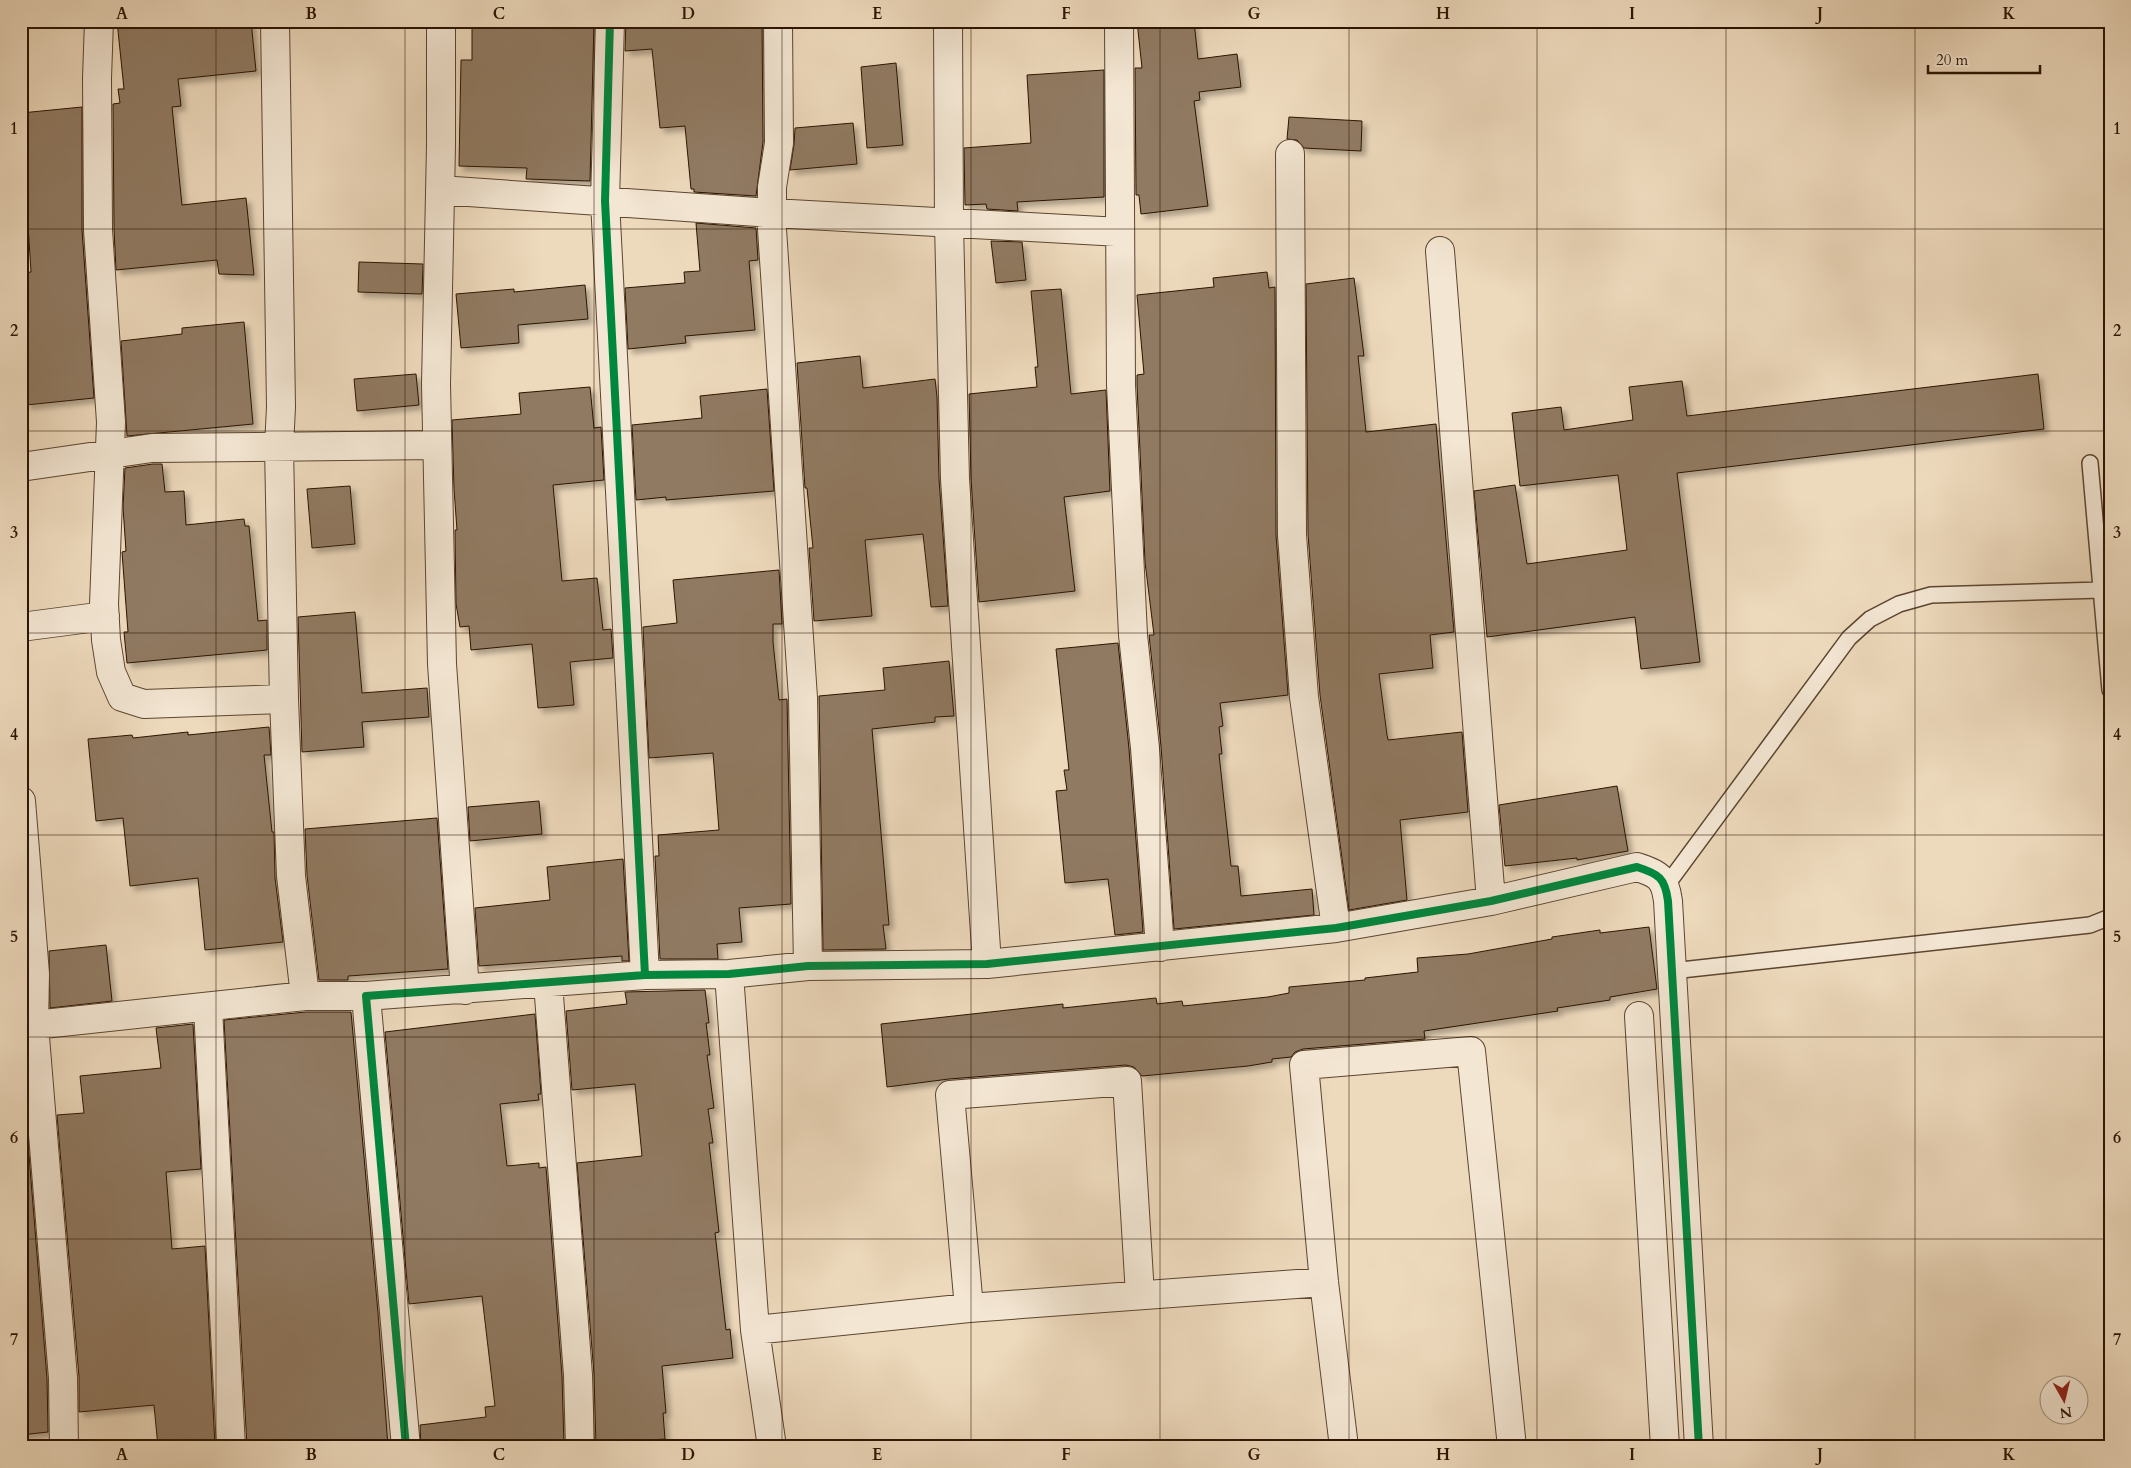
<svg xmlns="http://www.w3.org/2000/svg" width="2131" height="1468" viewBox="0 0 2131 1468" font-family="Cardo,serif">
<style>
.building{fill:#907a62;stroke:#2c1401;filter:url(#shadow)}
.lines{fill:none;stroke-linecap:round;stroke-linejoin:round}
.lane-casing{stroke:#5c4530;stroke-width:18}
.street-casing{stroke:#5c4530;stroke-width:30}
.lane{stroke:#f3e6d3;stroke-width:15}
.street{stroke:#f3e6d3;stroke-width:28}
.cycleway-casing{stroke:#f3e6d3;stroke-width:11}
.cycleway{stroke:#00873e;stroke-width:8}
.grid{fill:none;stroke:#2c1401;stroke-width:1;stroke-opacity:0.55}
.neatline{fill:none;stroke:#2c1401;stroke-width:2}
.grid-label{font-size:16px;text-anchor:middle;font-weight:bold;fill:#2c1401}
</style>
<defs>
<filter id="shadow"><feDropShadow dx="4.5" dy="4.5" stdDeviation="2.5" flood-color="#0004"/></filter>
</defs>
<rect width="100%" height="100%" fill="#edd9bc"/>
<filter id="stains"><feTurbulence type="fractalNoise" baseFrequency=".004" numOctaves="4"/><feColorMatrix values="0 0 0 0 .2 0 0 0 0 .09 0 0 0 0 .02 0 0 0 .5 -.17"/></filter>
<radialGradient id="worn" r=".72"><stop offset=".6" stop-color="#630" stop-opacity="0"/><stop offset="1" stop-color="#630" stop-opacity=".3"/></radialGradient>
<path class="building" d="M 117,21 L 251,21 L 256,71 L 178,79 L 181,106 L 172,107 L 182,205 L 246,198 L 254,275 L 219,274 L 217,260 L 116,270 L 114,229 L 113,104 L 120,103 L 118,89 L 124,89 Z
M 472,21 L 594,21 L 590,181 L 526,179 L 527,168 L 459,166 L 461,60 L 472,60 Z
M 626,21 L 762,21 L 763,142 L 756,196 L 694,192 L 694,189 L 691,189 L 685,126 L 660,128 L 652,49 L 625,51 Z
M 1137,21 L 1194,21 L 1198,59 L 1237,54 L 1241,87 L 1199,92 L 1200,100 L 1194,101 L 1208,206 L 1141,214 L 1139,195 L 1136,195 L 1135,68 L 1142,68 Z
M 896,63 L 903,145 L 867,148 L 861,67 Z
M 1104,70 L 1104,197 L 1017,202 L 1018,211 L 987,209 L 986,204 L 965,205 L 964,148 L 1031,143 L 1027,75 Z
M 82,107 L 82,230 L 94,398 L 26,405 L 21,363 L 21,318 L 26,317 L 22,273 L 31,272 L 21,113 Z
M 1289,117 L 1362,121 L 1361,151 L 1304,148 L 1297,140 L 1287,139 Z
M 853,123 L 857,164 L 790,170 L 794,145 L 795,128 Z
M 696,223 L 756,228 L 758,260 L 749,261 L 755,330 L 685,336 L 686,343 L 628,349 L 625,288 L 685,283 L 684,272 L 700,271 Z
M 991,241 L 1022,242 L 1026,280 L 996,283 Z
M 359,262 L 423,264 L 422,294 L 358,292 Z
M 1267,272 L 1269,288 L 1275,287 L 1276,535 L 1288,695 L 1220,703 L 1223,726 L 1219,727 L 1222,754 L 1219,754 L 1231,866 L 1238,866 L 1241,896 L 1312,889 L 1314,915 L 1174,929 L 1161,746 L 1149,635 L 1154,635 L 1145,562 L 1137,385 L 1137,375 L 1144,374 L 1137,295 L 1214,287 L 1213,278 Z
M 1354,278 L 1364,356 L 1358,356 L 1366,432 L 1436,424 L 1454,632 L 1430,635 L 1433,668 L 1379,674 L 1387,735 L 1388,740 L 1462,732 L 1468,812 L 1400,820 L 1407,900 L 1349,910 L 1320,695 L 1308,534 L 1306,284 Z
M 585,285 L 588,319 L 518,325 L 519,343 L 461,348 L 456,294 L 514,289 L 514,292 Z
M 1061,289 L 1071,394 L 1106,390 L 1110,491 L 1064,497 L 1075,591 L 979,602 L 971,478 L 969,394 L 1037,387 L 1035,367 L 1038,367 L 1031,291 Z
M 244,322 L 253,424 L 127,436 L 121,341 L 182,334 L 182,328 Z
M 860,356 L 863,388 L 935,379 L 937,397 L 939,479 L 948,606 L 931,607 L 923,534 L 865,540 L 872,616 L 814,621 L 809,548 L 813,548 L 807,488 L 805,488 L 797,363 Z
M 416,374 L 419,405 L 357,411 L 354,379 Z
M 2038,374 L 2044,429 L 1677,473 L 1700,662 L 1641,669 L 1635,617 L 1487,637 L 1474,491 L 1515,485 L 1527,564 L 1627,550 L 1618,475 L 1520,486 L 1512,413 L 1561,407 L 1564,430 L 1633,420 L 1629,387 L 1682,381 L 1687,416 Z
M 590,387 L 594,428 L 601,427 L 604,480 L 553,485 L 562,581 L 597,578 L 603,630 L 611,629 L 613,658 L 570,662 L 574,705 L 538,708 L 532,644 L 471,650 L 469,626 L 460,627 L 456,604 L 455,530 L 457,530 L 454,489 L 452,420 L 521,414 L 519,393 Z
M 767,389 L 774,491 L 666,500 L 666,497 L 636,500 L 632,425 L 702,418 L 700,396 Z
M 153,464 L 162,464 L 165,492 L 184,491 L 186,525 L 244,519 L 245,526 L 249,526 L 258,621 L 267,620 L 267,650 L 127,663 L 124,632 L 128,632 L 122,552 L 126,551 L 123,507 L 125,468 Z
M 350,486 L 355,544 L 312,548 L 307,489 Z
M 779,570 L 782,624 L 773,624 L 773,642 L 779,700 L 787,699 L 791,904 L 739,908 L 742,942 L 717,944 L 718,959 L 660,959 L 655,856 L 659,856 L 658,835 L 719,830 L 713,753 L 649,758 L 643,627 L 677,623 L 673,580 Z
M 355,612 L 362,693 L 427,688 L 429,717 L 362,722 L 364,747 L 302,752 L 298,617 Z
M 1118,643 L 1129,749 L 1143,932 L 1115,935 L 1108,879 L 1065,883 L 1056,791 L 1067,790 L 1064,770 L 1069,770 L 1056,649 Z
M 949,661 L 954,716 L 935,717 L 935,722 L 872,729 L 889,925 L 883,925 L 886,949 L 823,950 L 819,696 L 885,690 L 883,668 Z
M 269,727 L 271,755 L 264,755 L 272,832 L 274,832 L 275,878 L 283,942 L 205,950 L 198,878 L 130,886 L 123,818 L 96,821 L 88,739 L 132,735 L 133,738 L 188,732 L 188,735 Z
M 1617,786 L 1628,851 L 1577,860 L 1577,858 L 1505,866 L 1499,805 Z
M 539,801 L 542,834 L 470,841 L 468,807 Z
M 437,818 L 448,969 L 348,976 L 348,980 L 319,980 L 307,875 L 305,829 Z
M 623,859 L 629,961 L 622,961 L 622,956 L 479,966 L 475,908 L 550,900 L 547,867 Z
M 1649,927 L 1657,989 L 1610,997 L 1610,1000 L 1557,1008 L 1558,1011 L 1424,1031 L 1425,1039 L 1303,1049 L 1295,1052 L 1291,1057 L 1272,1059 L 1272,1062 L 1248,1066 L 1142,1076 L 1134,1067 L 1126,1065 L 949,1079 L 887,1087 L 881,1024 L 1063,1004 L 1063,1008 L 1156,998 L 1157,1004 L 1182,1001 L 1183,1006 L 1268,997 L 1289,993 L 1289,987 L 1365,980 L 1365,978 L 1418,972 L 1417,958 L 1468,954 L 1552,939 L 1552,937 L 1600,930 L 1600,933 Z
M 106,945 L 112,1001 L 50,1008 L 49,951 Z
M 705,990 L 709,1023 L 706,1023 L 710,1055 L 707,1055 L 714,1108 L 708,1109 L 713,1143 L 709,1143 L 719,1232 L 715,1233 L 726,1330 L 730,1329 L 733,1358 L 662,1366 L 666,1413 L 663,1413 L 665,1439 L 637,1441 L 637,1447 L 596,1447 L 594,1374 L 577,1163 L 642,1156 L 635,1084 L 572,1090 L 566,1011 L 627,1004 L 625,992 Z
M 306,1012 L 351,1012 L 378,1313 L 388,1447 L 247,1447 L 224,1020 Z
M 535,1014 L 541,1094 L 538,1094 L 539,1100 L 500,1104 L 507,1166 L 539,1163 L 539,1168 L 546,1167 L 562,1376 L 564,1447 L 421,1447 L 420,1425 L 486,1417 L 485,1407 L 495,1406 L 482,1296 L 409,1304 L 385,1032 Z
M 193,1024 L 201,1169 L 166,1172 L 172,1249 L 205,1246 L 215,1447 L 158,1447 L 154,1405 L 79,1412 L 79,1377 L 57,1115 L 84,1113 L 80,1076 L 161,1068 L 156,1028 Z
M 26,1118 L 47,1379 L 48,1432 L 21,1435 L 21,1119 Z"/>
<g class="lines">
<defs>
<path id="lane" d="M 2090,463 L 2110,690
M 1666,886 L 1849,638 L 1870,619 L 1899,604 L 1931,595 L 2101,590
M 1672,971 L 2090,925 L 2110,917"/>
<path id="street" d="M 99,21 L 97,78 L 98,230 L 111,422 L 104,604 L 106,640 L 111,672 L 122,697 L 144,704 L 284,699 L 291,876 L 305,996 L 366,996
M 275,21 L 281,407 L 279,447 L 284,699
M 441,21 L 441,146 L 436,384 L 442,664 L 465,990
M 778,21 L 779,143 L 772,187 L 772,229 L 803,698 L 808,966
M 948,21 L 949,224 L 955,479 L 987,964
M 1119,21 L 1121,385 L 1133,635 L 1145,748 L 1160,947
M 1290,154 L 1292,535 L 1304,697 L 1336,928
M 440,190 L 772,213 L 1120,232
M 1440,251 L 1491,901
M 21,467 L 152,448 L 437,445
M 21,627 L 105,616
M 21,801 L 35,974 L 34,1025 L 63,1378 L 64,1447
M 729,974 L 755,1330 L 772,1447
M 645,975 L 729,974 L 808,966 L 987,964 L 1336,928 L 1491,901 L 1637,867 C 1659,874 1665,878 1668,901 L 1699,1447
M 548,983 L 578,1375 L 580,1447
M 208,1008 L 231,1447
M 1639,1016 L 1665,1447
M 34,1025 L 305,996
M 969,1308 L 950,1095 L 1127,1081 L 1140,1295
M 755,1330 L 969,1308 L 1324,1282
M 406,1447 L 366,996 L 645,975 L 605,201 L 610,21
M 1344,1447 L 1324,1282 L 1304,1065 L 1471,1051 L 1512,1447"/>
</defs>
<use href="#lane" class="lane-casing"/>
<use href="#street" class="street-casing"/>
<use href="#lane" class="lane"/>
<use href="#street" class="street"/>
<defs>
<path id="cycleway" d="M 645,975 L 729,974 L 808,966 L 987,964 L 1336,928 L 1491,901 L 1637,867 C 1659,874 1665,878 1668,901 L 1699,1447
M 406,1447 L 366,996 L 645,975 L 605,201 L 610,21"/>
</defs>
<use href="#cycleway" class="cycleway-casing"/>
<use href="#cycleway" class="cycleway"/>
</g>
<path class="grid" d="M 216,21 L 216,1447M 405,21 L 405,1447M 594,21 L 594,1447M 782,21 L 782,1447M 971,21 L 971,1447M 1160,21 L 1160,1447M 1349,21 L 1349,1447M 1537,21 L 1537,1447M 1726,21 L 1726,1447M 1915,21 L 1915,1447M 21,229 L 2110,229M 21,431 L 2110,431M 21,633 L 2110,633M 21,835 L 2110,835M 21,1037 L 2110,1037M 21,1239 L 2110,1239"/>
<rect width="2131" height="1468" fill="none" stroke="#edd9bc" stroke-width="55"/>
<g transform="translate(2064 1400) rotate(172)"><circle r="24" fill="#f3e6d3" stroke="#a3927f"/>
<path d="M0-4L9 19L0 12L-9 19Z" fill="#8f2418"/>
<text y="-8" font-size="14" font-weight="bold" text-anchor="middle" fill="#2c1401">N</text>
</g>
<path d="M1928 65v8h112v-8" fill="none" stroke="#2c1401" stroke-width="2.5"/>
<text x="1936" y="65" font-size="15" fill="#2c1401" stroke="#f3e6d3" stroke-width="4" paint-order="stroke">20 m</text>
<rect x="28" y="28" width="2076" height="1412" class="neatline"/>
<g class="grid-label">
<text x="122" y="19">A</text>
<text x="311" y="19">B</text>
<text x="499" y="19">C</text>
<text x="688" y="19">D</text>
<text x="877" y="19">E</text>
<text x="1066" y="19">F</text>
<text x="1254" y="19">G</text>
<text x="1443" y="19">H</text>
<text x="1632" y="19">I</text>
<text x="1820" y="19">J</text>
<text x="2009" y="19">K</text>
<text x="14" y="134">1</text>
<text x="2117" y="134">1</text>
<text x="14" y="336">2</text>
<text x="2117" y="336">2</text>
<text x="14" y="538">3</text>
<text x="2117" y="538">3</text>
<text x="14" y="740">4</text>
<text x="2117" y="740">4</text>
<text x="14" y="942">5</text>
<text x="2117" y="942">5</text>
<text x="14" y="1143">6</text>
<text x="2117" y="1143">6</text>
<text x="14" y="1345">7</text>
<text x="2117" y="1345">7</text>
<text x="122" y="1460">A</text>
<text x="311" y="1460">B</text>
<text x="499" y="1460">C</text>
<text x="688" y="1460">D</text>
<text x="877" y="1460">E</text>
<text x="1066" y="1460">F</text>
<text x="1254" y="1460">G</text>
<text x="1443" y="1460">H</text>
<text x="1632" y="1460">I</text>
<text x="1820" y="1460">J</text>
<text x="2009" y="1460">K</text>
</g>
<rect width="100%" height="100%" filter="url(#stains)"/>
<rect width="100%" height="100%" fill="url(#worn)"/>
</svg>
